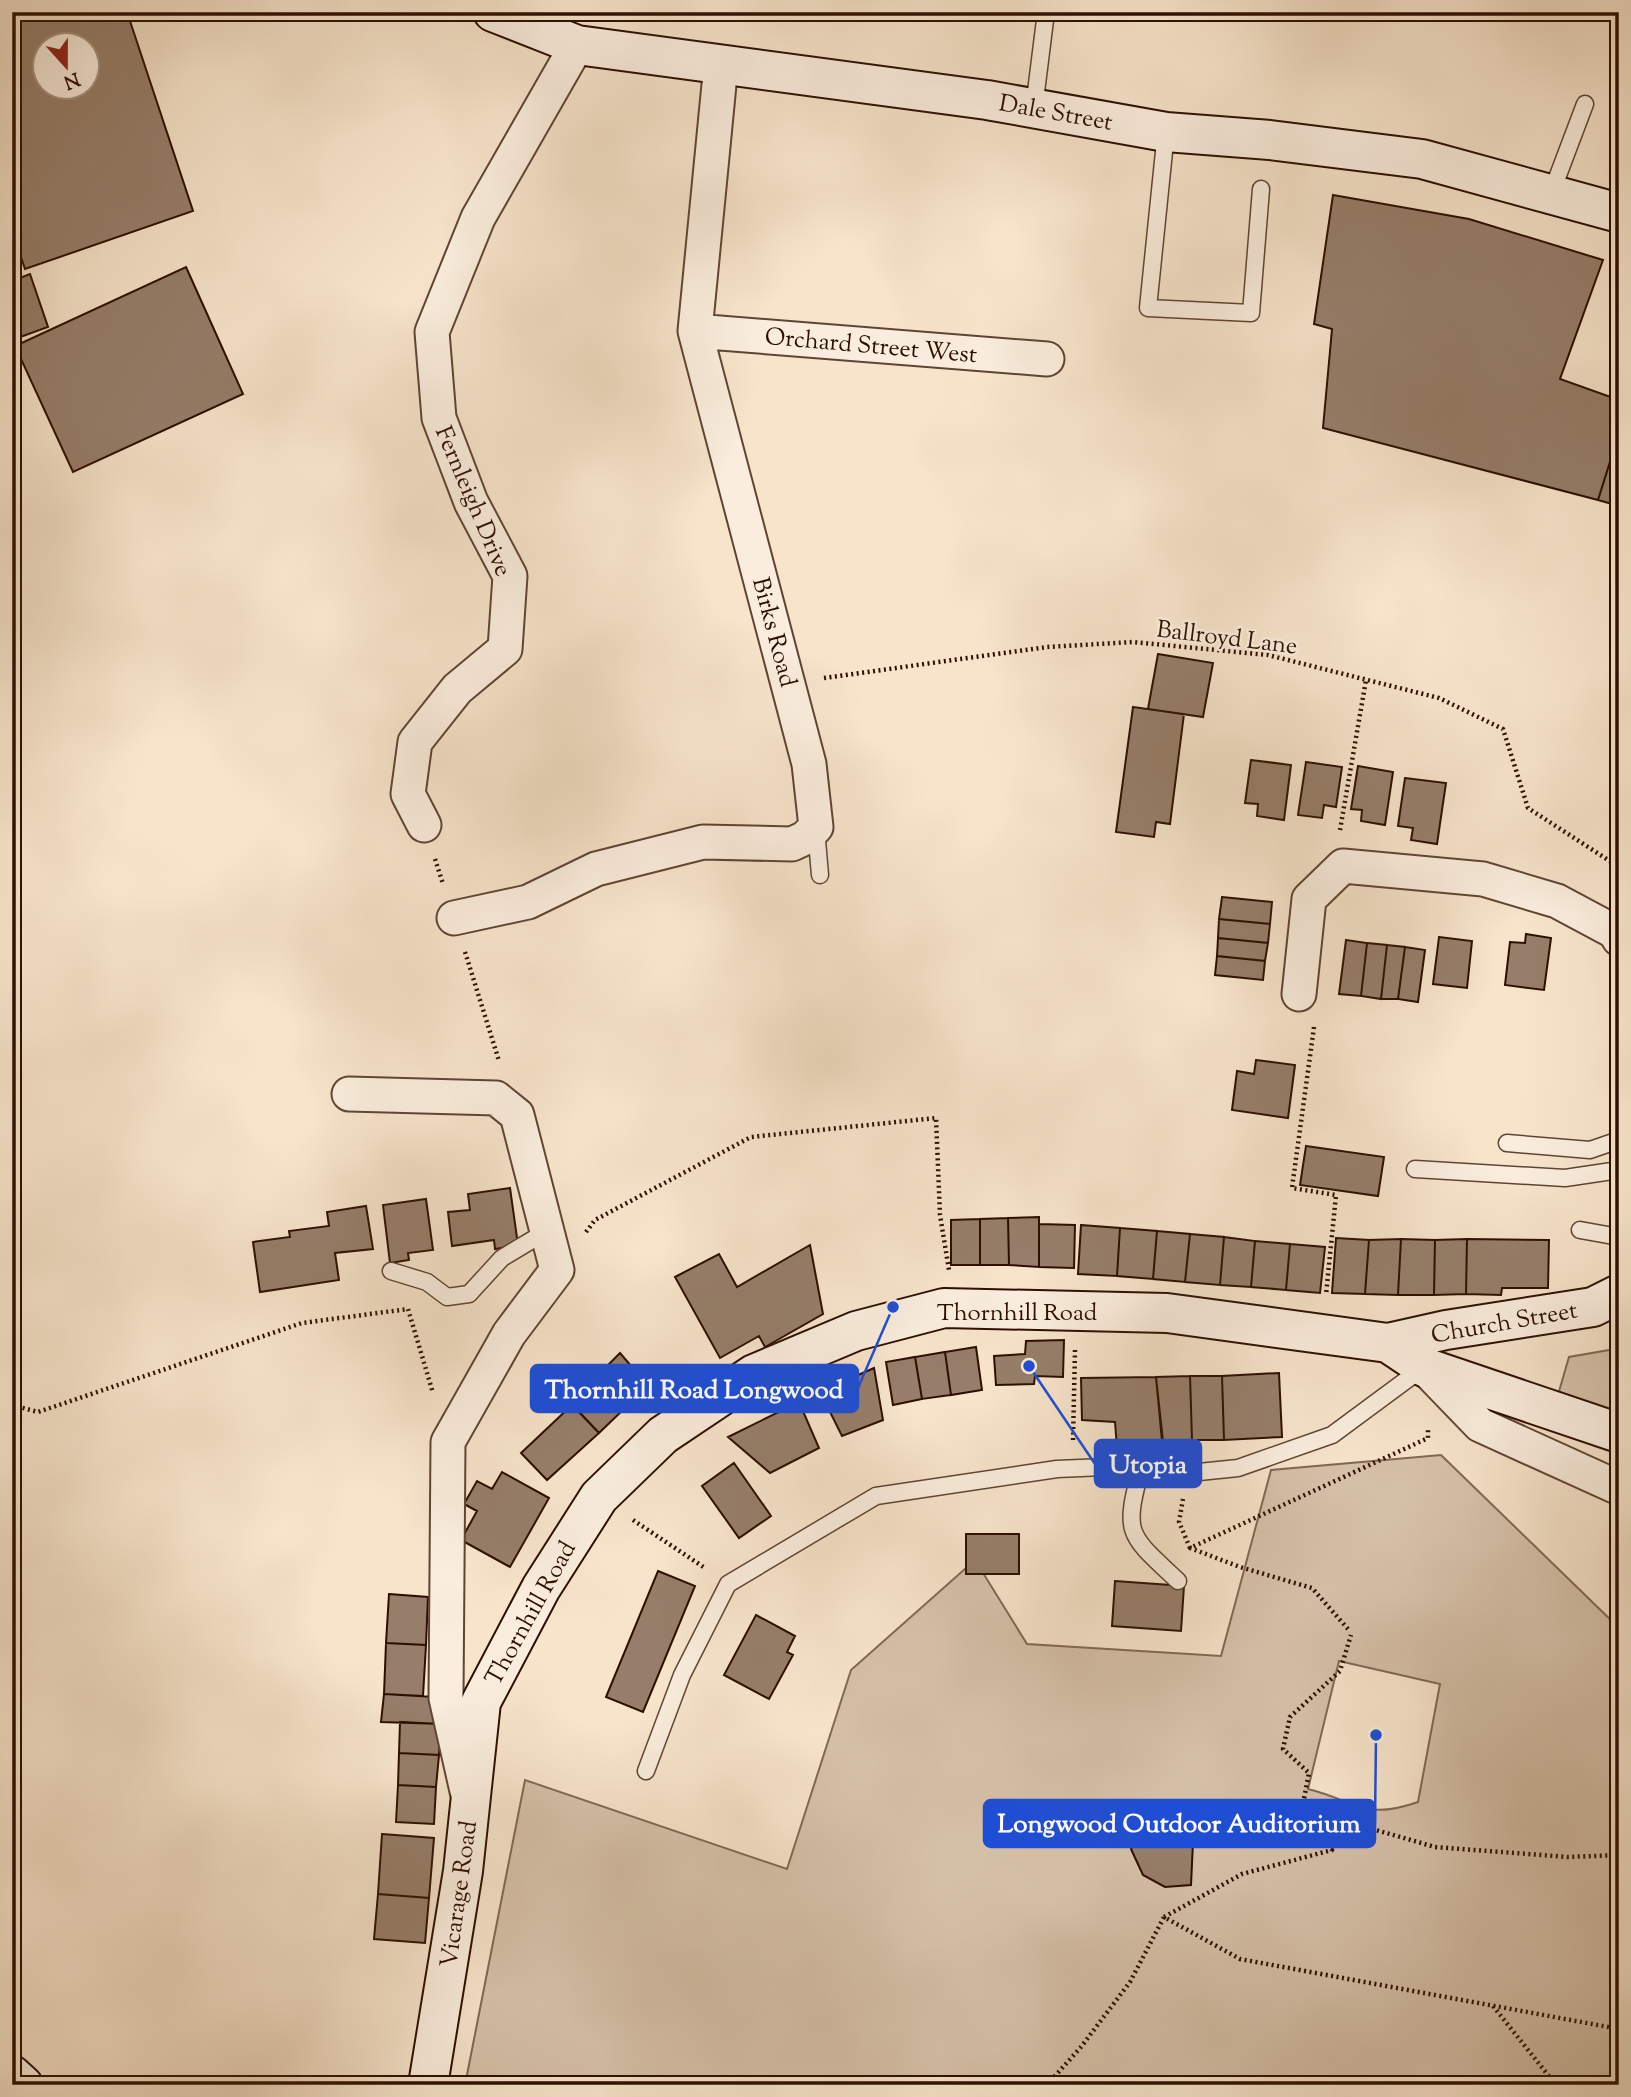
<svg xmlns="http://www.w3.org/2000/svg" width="1631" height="2097" viewBox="0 0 1631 2097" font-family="'Sorts Mill Goudy',serif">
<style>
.green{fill:#d5c0a8;stroke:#816854;stroke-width:2;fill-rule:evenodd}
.building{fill:#967e6a;stroke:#2d0f00;stroke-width:2;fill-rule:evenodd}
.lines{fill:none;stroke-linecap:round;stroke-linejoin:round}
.lane-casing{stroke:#604433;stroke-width:19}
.street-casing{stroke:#604433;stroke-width:37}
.secondary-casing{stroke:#2d0f00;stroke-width:42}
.path{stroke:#2d0f00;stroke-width:4.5;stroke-dasharray:2 3.5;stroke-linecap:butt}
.lane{stroke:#faeddd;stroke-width:16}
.street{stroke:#faeddd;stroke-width:33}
.secondary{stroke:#faeddd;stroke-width:38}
.labels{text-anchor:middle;stroke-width:5;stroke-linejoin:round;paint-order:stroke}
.street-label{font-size:24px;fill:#2d0f00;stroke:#faeddd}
.leader{fill:none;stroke:#1d4ed8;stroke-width:2.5}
.callout-dot{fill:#1d4ed8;stroke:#faeddd;stroke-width:2.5}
.callout{fill:#1d4ed8;stroke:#1d4ed8;stroke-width:2.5}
.callout-label{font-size:26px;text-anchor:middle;font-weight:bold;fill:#fff}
</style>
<rect width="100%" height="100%" fill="#f7e4cb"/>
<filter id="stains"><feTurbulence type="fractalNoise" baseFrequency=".00286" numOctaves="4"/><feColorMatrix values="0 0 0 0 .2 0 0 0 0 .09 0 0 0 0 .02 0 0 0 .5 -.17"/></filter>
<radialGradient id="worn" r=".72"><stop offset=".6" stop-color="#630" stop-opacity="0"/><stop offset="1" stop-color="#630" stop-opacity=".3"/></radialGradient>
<path class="green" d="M 1619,1345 L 1619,1415 L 1558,1395 L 1569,1357 L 1609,1350 Z
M 1441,1455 L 1619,1628 L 1619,2085 L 465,2085 L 525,1780 L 787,1869 L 851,1670 L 975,1560 L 1027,1644 L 1221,1656 L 1271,1470 ZM 1339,1661 L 1440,1684 L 1418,1802 C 1364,1821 1356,1801 1308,1789 Z"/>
<path class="building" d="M 12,12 L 127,12 L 193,211 L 25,269 L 12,231 ZM 46,46 L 88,46 L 88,88 L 46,88 Z
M 1333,195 L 1469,219 L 1603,260 L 1560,379 L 1619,400 L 1619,433 L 1598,500 L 1323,428 L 1332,329 L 1314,324 Z
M 186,267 L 243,394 L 73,472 L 15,346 Z
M 30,274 L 48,327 L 12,340 L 12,281 Z
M 1619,433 L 1619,506 L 1598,500 Z
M 1158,654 L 1213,663 L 1203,717 L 1148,709 Z
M 1133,707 L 1184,714 L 1170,824 L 1156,822 L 1154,837 L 1116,832 Z
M 1251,760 L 1291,765 L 1284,820 L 1257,816 L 1258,804 L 1245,803 Z
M 1306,762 L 1342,767 L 1336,807 L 1324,805 L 1322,818 L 1298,815 Z
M 1358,766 L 1393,772 L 1385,825 L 1361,821 L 1362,810 L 1351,809 Z
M 1405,778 L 1446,783 L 1437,844 L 1411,840 L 1413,828 L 1398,826 Z
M 1222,897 L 1272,902 L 1270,924 L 1219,919 Z
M 1219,919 L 1270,924 L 1268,943 L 1218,938 Z
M 1526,934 L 1551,938 L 1544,990 L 1505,985 L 1510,942 L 1525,943 Z
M 1439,937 L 1472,941 L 1467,988 L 1433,984 Z
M 1218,938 L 1268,943 L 1265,961 L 1217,956 Z
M 1346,940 L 1367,943 L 1361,996 L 1339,994 Z
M 1367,943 L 1387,945 L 1381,999 L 1361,996 Z
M 1387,945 L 1405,947 L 1398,999 L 1381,999 Z
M 1405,947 L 1425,950 L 1418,1002 L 1398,999 Z
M 1217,956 L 1265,961 L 1263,980 L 1215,975 Z
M 1256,1060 L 1295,1065 L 1288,1118 L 1232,1110 L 1237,1071 L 1254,1074 Z
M 1306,1146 L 1384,1157 L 1378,1196 L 1300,1185 Z
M 510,1188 L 518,1245 L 495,1249 L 494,1240 L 452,1246 L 448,1212 L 470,1210 L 468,1194 Z
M 426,1199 L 433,1250 L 408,1253 L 409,1260 L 390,1263 L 383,1205 Z
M 366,1206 L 373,1249 L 335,1253 L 339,1280 L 260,1292 L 253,1242 L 290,1237 L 289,1231 L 329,1226 L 327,1212 Z
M 1039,1217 L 1039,1267 L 1009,1265 L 1008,1218 Z
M 1008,1218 L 1009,1265 L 980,1265 L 980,1219 Z
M 980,1219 L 980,1265 L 951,1265 L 951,1220 Z
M 1039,1224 L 1075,1225 L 1074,1268 L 1039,1267 Z
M 1081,1225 L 1120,1228 L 1117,1276 L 1078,1274 Z
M 1120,1228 L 1157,1231 L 1153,1279 L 1117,1276 Z
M 1157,1231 L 1190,1234 L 1185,1282 L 1153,1279 Z
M 1190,1234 L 1224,1237 L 1220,1285 L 1185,1282 Z
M 1224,1237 L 1255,1241 L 1251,1287 L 1220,1285 Z
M 1336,1238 L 1369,1240 L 1365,1294 L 1332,1293 Z
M 1401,1239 L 1398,1295 L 1365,1294 L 1369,1240 Z
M 1401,1239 L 1435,1240 L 1434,1295 L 1398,1295 Z
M 1467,1239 L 1466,1294 L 1434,1295 L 1435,1240 Z
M 1467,1239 L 1549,1240 L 1548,1288 L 1502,1288 L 1501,1295 L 1466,1294 Z
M 1255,1241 L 1290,1244 L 1286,1290 L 1251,1287 Z
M 1290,1244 L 1325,1247 L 1320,1293 L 1286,1290 Z
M 810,1245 L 823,1314 L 765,1347 L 759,1336 L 720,1358 L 675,1277 L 719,1254 L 737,1287 Z
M 1064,1340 L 1063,1377 L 1035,1376 L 1034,1384 L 996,1385 L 994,1356 L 1025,1354 L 1026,1341 Z
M 976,1347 L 982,1390 L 951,1395 L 945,1352 Z
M 945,1352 L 951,1395 L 922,1399 L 915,1357 Z
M 620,1353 L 649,1387 L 626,1407 L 597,1376 Z
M 915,1357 L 922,1399 L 893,1405 L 886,1362 Z
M 874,1368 L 883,1420 L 842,1436 L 820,1392 Z
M 1279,1373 L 1282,1437 L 1224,1440 L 1222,1376 Z
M 597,1376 L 626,1407 L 599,1433 L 569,1401 Z
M 1190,1376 L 1222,1376 L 1224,1440 L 1192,1440 Z
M 1190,1376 L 1192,1440 L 1163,1441 L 1156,1377 Z
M 1156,1377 L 1163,1452 L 1117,1448 L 1115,1422 L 1082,1420 L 1081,1378 Z
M 799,1402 L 819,1448 L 770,1473 L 728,1437 Z
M 572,1405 L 599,1433 L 547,1480 L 521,1453 Z
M 734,1463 L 771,1516 L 739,1538 L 702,1486 Z
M 502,1472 L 549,1498 L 510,1567 L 461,1540 L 477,1511 L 464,1504 L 477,1481 L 492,1489 Z
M 966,1534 L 1019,1534 L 1019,1574 L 966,1574 Z
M 658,1571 L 695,1586 L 643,1712 L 606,1697 Z
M 1115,1581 L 1184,1586 L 1181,1631 L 1112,1626 Z
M 389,1594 L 428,1597 L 426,1645 L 386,1643 Z
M 756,1615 L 795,1636 L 787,1652 L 793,1655 L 769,1699 L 724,1675 Z
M 386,1643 L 426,1645 L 423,1696 L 384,1694 Z
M 384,1694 L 435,1697 L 441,1724 L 381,1722 Z
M 400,1722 L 441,1724 L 439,1755 L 399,1753 Z
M 399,1753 L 439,1755 L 436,1787 L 398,1785 Z
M 398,1785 L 436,1787 L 434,1824 L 396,1822 Z
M 1149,1825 L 1182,1827 L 1193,1842 L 1191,1885 L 1165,1887 L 1143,1875 L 1131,1849 Z
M 382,1834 L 434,1838 L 429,1898 L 378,1894 Z
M 378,1894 L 429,1898 L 425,1943 L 374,1939 Z"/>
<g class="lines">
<defs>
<path id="lane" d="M 1034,108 L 1046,12
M 1166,132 L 1148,308 L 1251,313 L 1261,189
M 1551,194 L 1585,104
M 816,829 L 820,875
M 1507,1143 L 1590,1150 L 1619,1140
M 1415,1169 L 1565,1178 L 1619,1170
M 1580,1230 L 1619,1237
M 391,1271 L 427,1282 L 447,1297 L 469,1294 L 502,1258 L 547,1231
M 1141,1468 C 1123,1535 1128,1534 1178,1581
M 646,1771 L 682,1675 L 728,1584 L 876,1496 L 1057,1469 L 1128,1466 L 1199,1472 L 1238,1468 L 1332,1435 L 1424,1367"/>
<path id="street" d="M 695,331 L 1047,359
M 424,825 L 408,794 L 415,742 L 457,689 L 505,649 L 510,576 L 471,502 L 439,418 L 432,332 L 478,218 L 577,45
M 454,918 L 528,902 L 596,869 L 703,842 L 792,844 L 805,838 L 816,827 L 809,764 L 695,331 L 721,64
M 1299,994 L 1309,899 L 1343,866 L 1483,879 L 1557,901 L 1615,932 L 1619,939
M 349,1094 L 496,1098 L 517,1115 L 557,1270 L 509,1334 L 448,1442 L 446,1698 L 467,1791
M 1424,1367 L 1480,1425 L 1619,1488"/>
<path id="secondary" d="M 493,12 L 577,45 L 987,100 L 1166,132 L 1270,140 L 1422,159 L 1619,213
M 1388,1343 L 1446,1330 L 1593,1307 L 1619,1294
M 12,2075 L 23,2085
M 428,2085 L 463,1871 L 481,1702 L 541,1588 L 599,1497 L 663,1435 L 754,1374 L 856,1331 L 944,1308 L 1167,1313 L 1388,1343 L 1424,1367 L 1619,1433"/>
</defs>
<use href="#lane" class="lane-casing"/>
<use href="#street" class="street-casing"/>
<use href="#secondary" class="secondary-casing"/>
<path class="path" d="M 824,678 L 1047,647 L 1133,642 L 1268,655 L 1439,698 L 1503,729 L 1528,808 L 1619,867
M 1340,830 L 1366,680
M 435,859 L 443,884
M 465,952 L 499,1061
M 1314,1027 L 1292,1188 L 1336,1195 L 1326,1295
M 586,1232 L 595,1220 L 751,1137 L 936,1118 L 940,1215 L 949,1270
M 12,1405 L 38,1412 L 302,1323 L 408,1309 L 433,1393
M 1073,1440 L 1075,1350
M 1183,1499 L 1179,1522 L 1190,1548
M 633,1520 L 705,1568
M 1348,1629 L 1312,1588 L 1240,1567 L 1190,1548 L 1428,1438 L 1428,1427
M 1302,1809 L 1332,1850 L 1242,1874 L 1164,1917 L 1240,1959 L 1619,2029
M 1302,1809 L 1309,1773 L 1283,1749 L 1290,1717 L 1340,1671 L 1351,1635
M 1303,1809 L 1435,1847 L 1568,1857 L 1619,1855
M 1493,2006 L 1556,2085
M 1047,2085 L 1081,2047 L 1130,1982 L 1164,1917"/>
<use href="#lane" class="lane"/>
<use href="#street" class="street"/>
<use href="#secondary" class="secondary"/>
</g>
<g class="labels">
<g class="street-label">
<text transform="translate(1056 112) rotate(10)" y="8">Dale Street</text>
<text transform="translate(871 345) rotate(5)" y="8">Orchard Street West</text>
<text transform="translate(474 501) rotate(67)" y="8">Fernleigh Drive</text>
<text transform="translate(775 632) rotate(75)" y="8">Birks Road</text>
<text transform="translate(1227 637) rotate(7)" y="8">Ballroyd Lane</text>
<text x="1017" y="1320">Thornhill Road</text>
<text transform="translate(1504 1322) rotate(-10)" y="8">Church Street</text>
<text transform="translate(530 1613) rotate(-61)" y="8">Thornhill Road</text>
<text transform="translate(458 1894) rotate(-82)" y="8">Vicarage Road</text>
</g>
</g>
<path class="leader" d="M893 1307L858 1388M1029 1366L1095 1464M1376 1735L1375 1823"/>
<g class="callout-dot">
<circle cx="893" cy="1307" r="7"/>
<circle cx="1029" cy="1366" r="7"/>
<circle cx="1376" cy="1735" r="7"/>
</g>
<g class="callout">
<rect x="531" y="1365" width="327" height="47" rx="7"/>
<rect x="1095" y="1440" width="106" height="47" rx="7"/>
<rect x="984" y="1800" width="391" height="47" rx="7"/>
</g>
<g class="callout-label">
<text x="694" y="1398">Thornhill Road Longwood</text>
<text x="1148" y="1473">Utopia</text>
<text x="1179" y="1832">Longwood Outdoor Auditorium</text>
</g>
<rect width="1631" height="2097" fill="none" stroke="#f7e4cb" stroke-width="42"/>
<rect x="14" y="14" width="1603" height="2069" fill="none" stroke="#2d0f00" stroke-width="3.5"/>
<rect x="21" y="21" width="1589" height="2055" fill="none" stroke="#2d0f00" stroke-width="2"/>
<g transform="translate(66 66) rotate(159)"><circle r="33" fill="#faeddd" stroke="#a89485" stroke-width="2"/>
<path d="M0-5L12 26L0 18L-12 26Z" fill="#8f2418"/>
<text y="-10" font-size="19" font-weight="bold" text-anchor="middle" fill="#2d0f00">N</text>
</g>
<rect width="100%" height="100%" filter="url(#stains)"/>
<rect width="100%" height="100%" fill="url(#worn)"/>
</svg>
